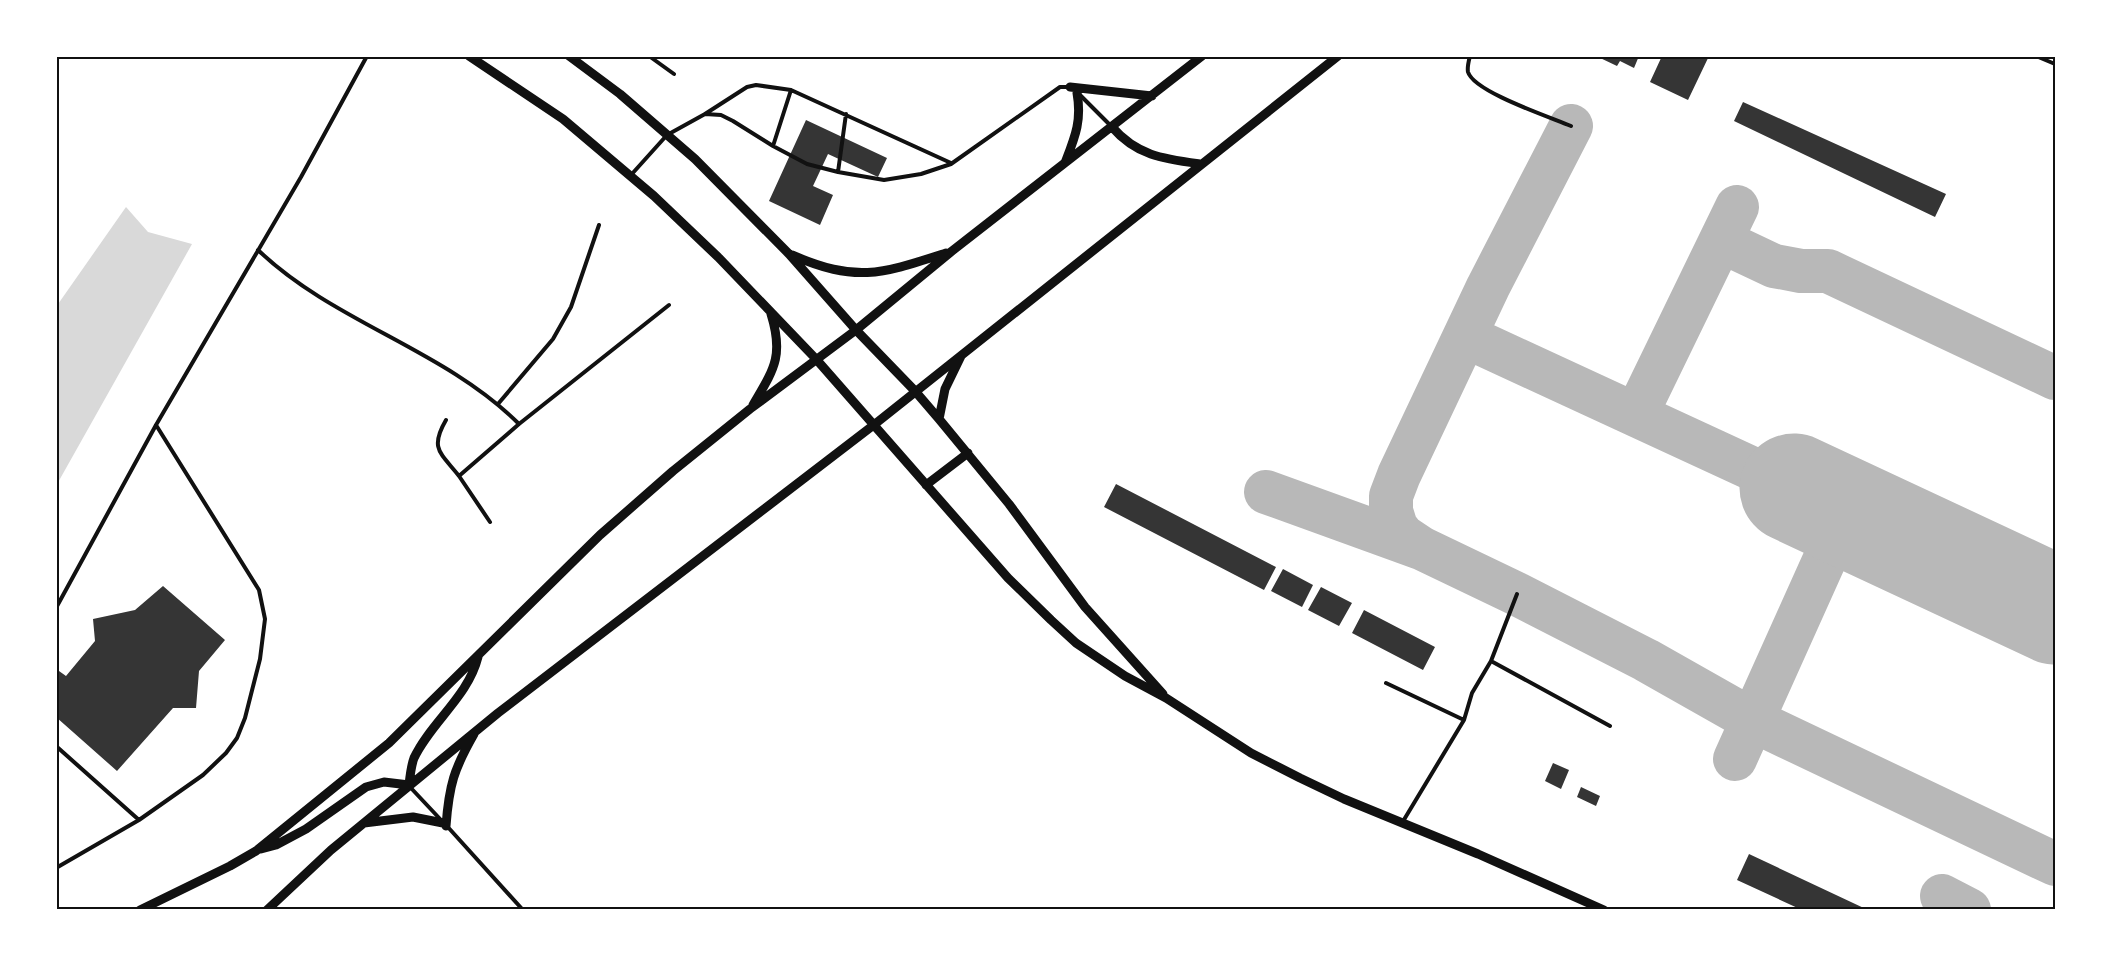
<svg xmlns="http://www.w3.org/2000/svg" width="2111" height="966" viewBox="0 0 2111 966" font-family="'Open Sans',sans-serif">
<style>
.water{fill:#d9d9d9}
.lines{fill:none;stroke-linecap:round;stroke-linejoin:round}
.taxiway{stroke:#b8b8b8;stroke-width:44}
.runway{stroke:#b8b8b8;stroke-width:109}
.building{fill:#353535}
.service{stroke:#111;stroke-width:4}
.tertiary{stroke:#111;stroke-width:9}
.neatline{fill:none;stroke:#111;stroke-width:2}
</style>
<rect width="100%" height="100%" fill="#fff"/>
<path class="water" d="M 126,207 L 148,232 L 192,244 L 56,486 L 56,307 Z"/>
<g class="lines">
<path class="taxiway" d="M 1571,126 L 1488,287 L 1399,475 L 1391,496 L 1391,511 L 1396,527 L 1403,536 L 1421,548 L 1517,594 L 1646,660 L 1752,720 L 2055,864
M 1721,241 L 1774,266 L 1801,271 L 1828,271 L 2055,378
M 1465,336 L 1794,488
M 1636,415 L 1737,207
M 1266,492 L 1421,548
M 1735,759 L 1846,512
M 1942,896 L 1969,910"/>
<path class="runway" d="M 1794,488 L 2055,610"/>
</g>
<path class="building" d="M 1596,56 L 1639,56 L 1634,68 L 1620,61 L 1617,66 Z
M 1662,56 L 1709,56 L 1688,100 L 1650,82 Z
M 1743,102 L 1946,194 L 1935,217 L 1734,121 Z
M 806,120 L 887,158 L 878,177 L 828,154 L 813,186 L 833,195 L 820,225 L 769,201 Z
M 1116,484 L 1276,567 L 1264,590 L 1104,507 Z
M 1283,569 L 1313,585 L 1302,607 L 1271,591 Z
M 163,586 L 225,640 L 199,671 L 196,708 L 173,708 L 117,771 L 56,717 L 56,674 L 59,671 L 66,676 L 95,641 L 93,619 L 135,610 Z
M 1321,587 L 1352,603 L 1339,626 L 1308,610 Z
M 1364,610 L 1435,647 L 1423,670 L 1352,633 Z
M 1553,763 L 1569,770 L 1561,789 L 1545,781 Z
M 1581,787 L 1600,796 L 1596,806 L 1577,797 Z
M 1749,854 L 1868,910 L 1802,910 L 1737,880 Z"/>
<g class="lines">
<path class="service" d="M 649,56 L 674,74
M 1470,56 C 1469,60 1467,67 1468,72 C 1474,92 1550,117 1571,126
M 2036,56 L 2055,64
M 1079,94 L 1111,126
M 705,114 L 747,87 L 756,85 L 791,90 L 951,163
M 773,146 L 791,90
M 838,172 L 846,114
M 631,175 L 667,135 L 705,114 L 721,115 L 733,121 L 773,146 L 807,164 L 838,172 L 884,180 L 921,174 L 951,164 L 1060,87 L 1069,87
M 258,250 C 334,323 444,349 519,424 L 459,476 L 490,522
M 498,404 L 553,339 L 571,307 L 599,225
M 446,420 C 429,449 441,453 459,476
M 519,424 L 669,305
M 56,608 L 156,425 L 301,177 L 367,56
M 1491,661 L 1610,726
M 1386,683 L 1464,720
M 56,746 L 139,820
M 410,787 L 441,820
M 1402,823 L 1464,720 L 1472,693 L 1491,661 L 1517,594
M 446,825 L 523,910
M 56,868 L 139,820 L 203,775 L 226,753 L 237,738 L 245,718 L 260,659 L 265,619 L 259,590 L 156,425
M 432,910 L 444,910"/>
<path class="tertiary" d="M 469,56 L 563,119 L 654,196 L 718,257 L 816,359 L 1008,578 L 1051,620 L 1076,643 L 1125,676 L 1166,698 L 1251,753 L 1300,778 L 1344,799 L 1478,854 L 1604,910
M 569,56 L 620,94 L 695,159 L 789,254 L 856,330 L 915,391 L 939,419 L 1009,504 L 1085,607 L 1163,694
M 1070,87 L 1152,96
M 1112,127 C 1137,156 1164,159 1201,164
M 1065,163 C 1075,137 1082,121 1077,93
M 792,255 C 857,283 881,274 946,253
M 753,405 C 774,369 784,356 771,314
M 939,419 L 945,389 L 961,356
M 926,485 L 968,453
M 364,823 L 413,817 L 443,823
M 446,826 C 449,785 454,769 474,734
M 261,849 L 276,845 L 306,829 L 366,787 L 384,782 L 409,785 C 410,776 411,766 414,758 C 431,722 468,697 478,657
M 140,910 L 230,866 L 256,851 L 389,743 L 600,535 L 673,471 L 750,409 L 856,330 L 952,251 L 1202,56
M 267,910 L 331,850 L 498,713 L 875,424 L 1338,56"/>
</g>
<rect width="2111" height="966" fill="none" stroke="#ffffff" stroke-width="115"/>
<rect x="58" y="58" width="1996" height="850" class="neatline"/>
</svg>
